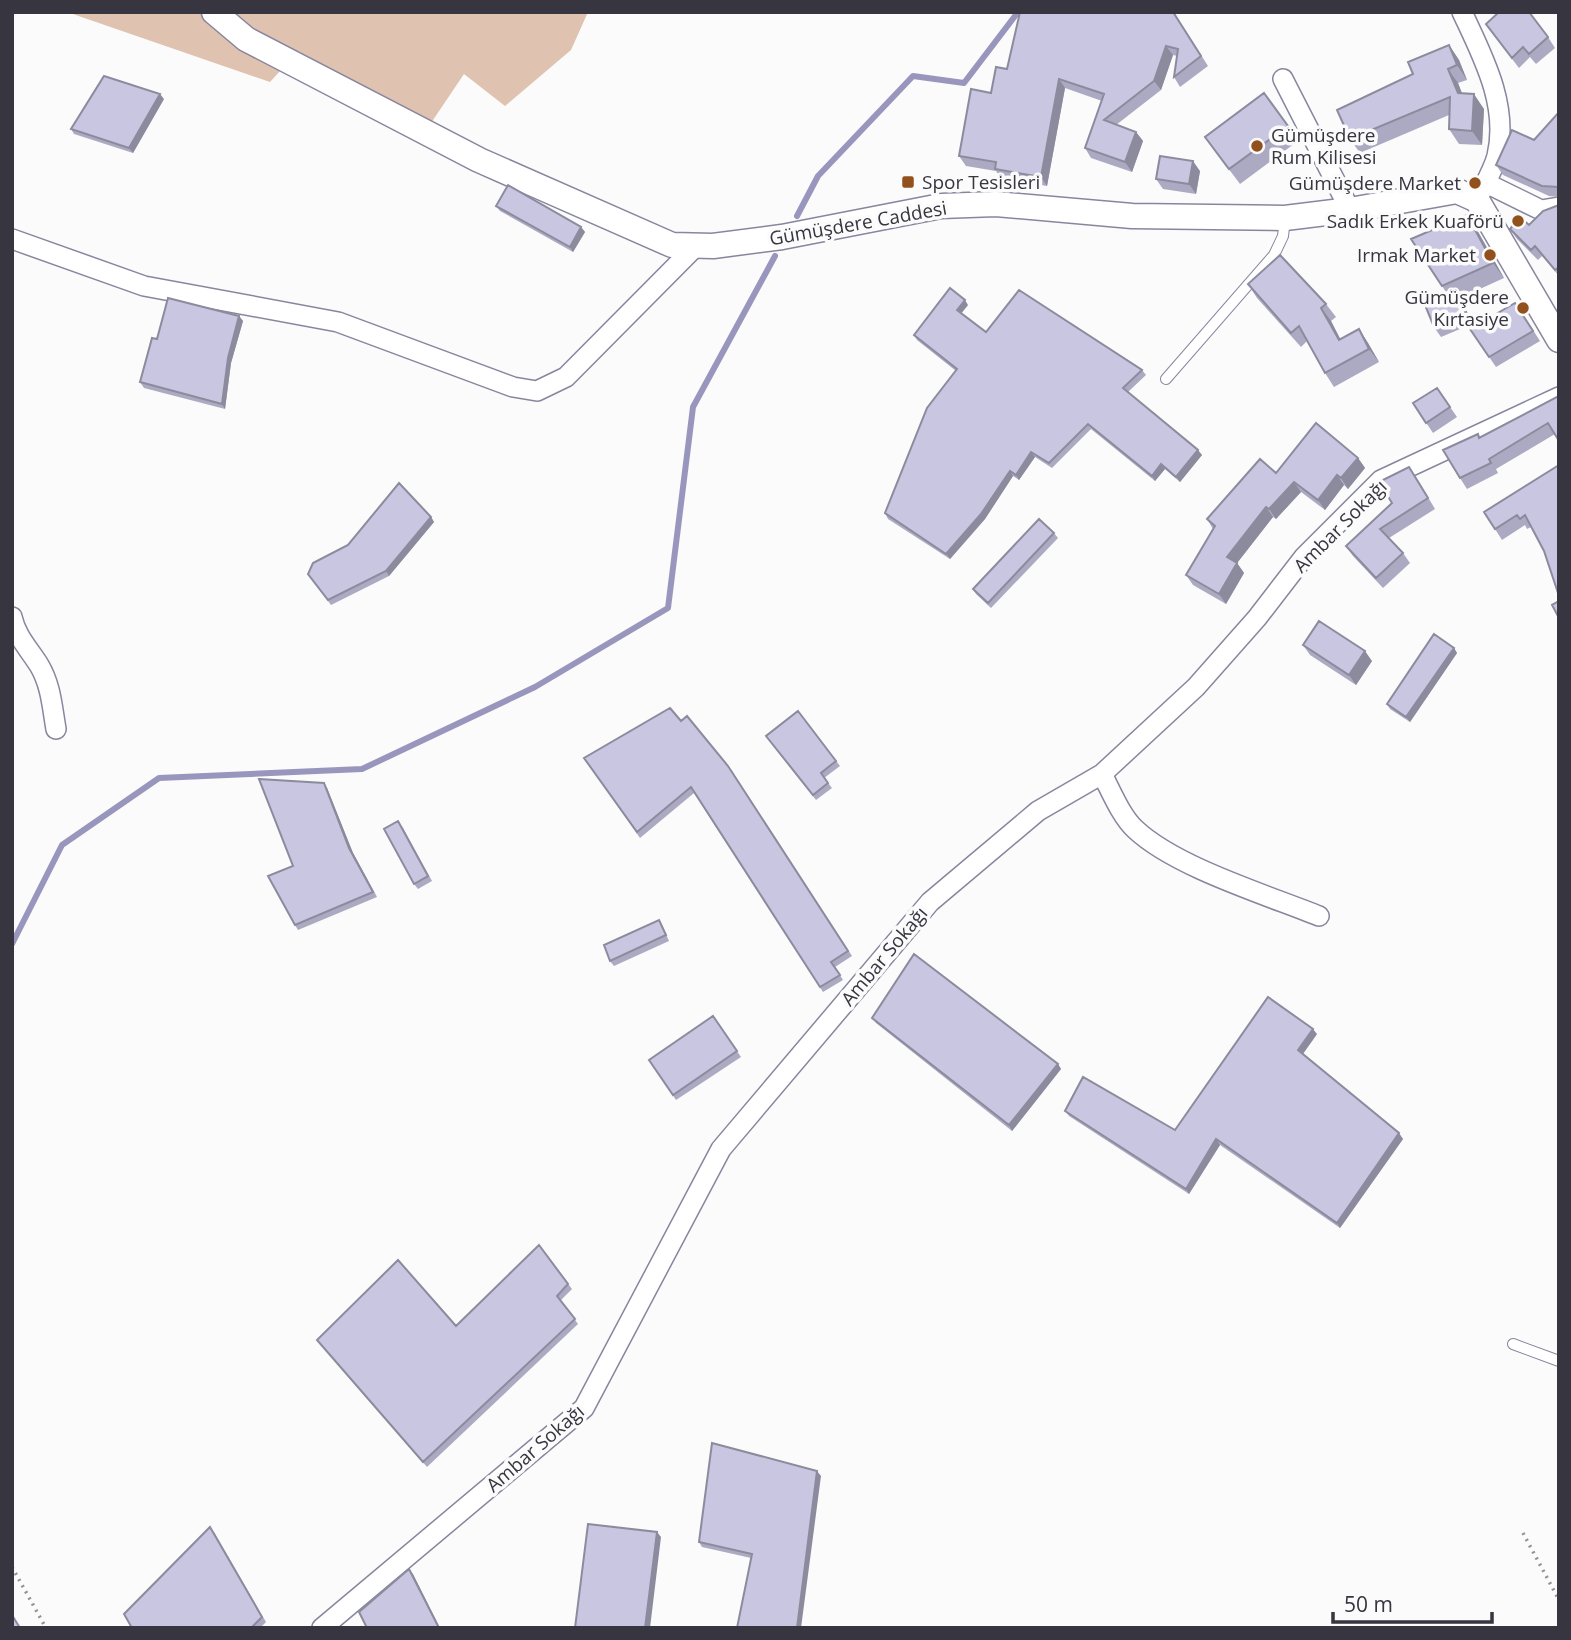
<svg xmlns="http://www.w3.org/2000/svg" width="1571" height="1640" viewBox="0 0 1571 1640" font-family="'Open Sans',sans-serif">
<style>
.green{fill:#dfc2af}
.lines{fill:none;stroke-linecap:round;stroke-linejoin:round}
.stream{stroke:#9996be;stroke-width:6}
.service-casing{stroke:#87869e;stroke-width:12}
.minor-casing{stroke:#87869e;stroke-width:22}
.tertiary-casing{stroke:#87869e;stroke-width:27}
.path{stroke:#919197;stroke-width:3.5;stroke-dasharray:2 5;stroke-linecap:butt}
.service{stroke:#fff;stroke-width:10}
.minor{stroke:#fff;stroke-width:19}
.tertiary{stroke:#fff;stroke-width:24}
.wall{fill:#acaac2}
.shaded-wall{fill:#8c8b9e}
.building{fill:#c8c6e1;stroke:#8c8b9e;stroke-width:2}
.poi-dot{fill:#91501c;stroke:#fbfbfb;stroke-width:2.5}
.labels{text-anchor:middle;stroke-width:7;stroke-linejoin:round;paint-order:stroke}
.poi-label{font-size:19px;fill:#363540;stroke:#fbfbfb;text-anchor:end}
.street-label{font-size:19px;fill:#363540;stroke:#fbfbfb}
</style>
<rect width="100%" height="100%" fill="#fbfbfb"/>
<path class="green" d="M 67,12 L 588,12 L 571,50 L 505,106 L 464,74 L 431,123 L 298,51 L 270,82 Z"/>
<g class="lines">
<path class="stream" d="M 797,216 L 818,176 L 913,76 L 964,83 L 1018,12
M 12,944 L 62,845 L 159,778 L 362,769 L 535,687 L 668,608 L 693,407 L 775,256"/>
<defs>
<path id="service" d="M 1166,379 L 1274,255 L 1283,236 L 1285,218
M 1513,1344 L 1559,1361"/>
<path id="minor" d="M 1462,12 C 1483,57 1509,105 1497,156 C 1493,171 1483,187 1477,200
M 1283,79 L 1350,210
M 1486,183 L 1541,210 L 1559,207
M 12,239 L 144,286 L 338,322 L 513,387 L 537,391 L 566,377 L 697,245
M 12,617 C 16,636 29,649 39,665 C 51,685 52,706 56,729
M 1102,774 C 1111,791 1121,816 1135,829 C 1175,867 1267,895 1319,916
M 322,1628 L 584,1408 L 721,1149 L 930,902 L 1038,811 L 1102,774 L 1196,687 L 1257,618 L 1304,557 L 1381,480 L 1559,397"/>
<path id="tertiary" d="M 214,12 L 246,39 L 479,160 L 672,245 L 713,246 L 782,237 L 941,206 L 996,204 L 1132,216 L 1285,218 L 1350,210 L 1457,191 L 1477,200 L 1559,340"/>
</defs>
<use href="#service" class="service-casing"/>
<use href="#minor" class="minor-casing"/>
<use href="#tertiary" class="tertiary-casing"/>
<path class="path" d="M 1523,1533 L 1559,1600
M 12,1567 L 46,1628"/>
<use href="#service" class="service"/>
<use href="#minor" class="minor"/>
<use href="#tertiary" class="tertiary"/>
</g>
<path class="wall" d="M 1174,12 L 1208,66 L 1180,87 L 1174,77 L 1177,56 L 1173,55 L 1161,90 L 1116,125 L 1136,132 L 1143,141 L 1132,172 L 1091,158 L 1085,148 L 1102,101 L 1065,88 L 1047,186 L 1001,178 L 996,171 L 966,166 L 959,156 L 991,93 L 1007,69 Z
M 1493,34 L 1548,37 L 1555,48 L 1536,64 L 1530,57 L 1519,68 Z
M 1449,45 L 1459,60 L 1467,80 L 1458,83 L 1462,94 L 1484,109 L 1482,145 L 1459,144 L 1449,129 L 1449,115 L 1360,153 L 1350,139 L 1413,74 Z
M 164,99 L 133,153 L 74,134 L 71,129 Z
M 1559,112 L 1559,197 L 1549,196 L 1503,175 L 1496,165 L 1534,140 Z
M 1288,126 L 1298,141 L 1240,184 L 1216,152 Z
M 1200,171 L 1196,194 L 1163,189 L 1156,179 Z
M 1559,205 L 1559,276 L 1542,256 L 1538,260 L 1517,239 L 1510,229 L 1529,225 Z
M 496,206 L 581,227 L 585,232 L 573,252 L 500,211 Z
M 1467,215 L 1477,230 L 1504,278 L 1460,298 L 1463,302 L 1472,324 L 1441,337 L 1434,327 L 1448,295 L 1411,239 Z
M 1248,284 L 1326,304 L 1336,317 L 1331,321 L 1340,339 L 1359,329 L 1368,343 L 1379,362 L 1334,387 L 1325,373 L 1307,341 L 1301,347 L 1257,298 Z
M 968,305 L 961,313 L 986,332 L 1142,370 L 1146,375 L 1128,392 L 1202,455 L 1180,482 L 1165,469 L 1155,481 L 1091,429 L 1052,468 L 1035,457 L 1019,480 L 1013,476 L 985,519 L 950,559 L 888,519 L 885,513 L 956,371 L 917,340 L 914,335 Z
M 1522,313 L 1540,341 L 1496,367 L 1470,329 Z
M 239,316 L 243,321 L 231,363 L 225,409 L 144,388 L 140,382 L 157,339 Z
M 1437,388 L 1457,417 L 1433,433 L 1413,403 Z
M 1557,397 L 1555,434 L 1496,469 L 1498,473 L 1467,489 L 1460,478 L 1480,438 Z
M 1358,458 L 1365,468 L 1348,489 L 1344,485 L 1325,510 L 1301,492 L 1276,519 L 1273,517 L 1237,563 L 1244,573 L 1226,604 L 1193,585 L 1186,575 L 1213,529 L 1207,519 L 1276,473 Z
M 1559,465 L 1544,551 L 1531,527 L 1527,529 L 1525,525 L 1502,540 L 1495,529 Z
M 1416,477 L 1435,509 L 1389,538 L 1403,553 L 1410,563 L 1383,588 L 1353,556 L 1346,546 L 1392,503 Z
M 431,517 L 434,522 L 389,576 L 331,605 L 308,574 Z
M 1054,533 L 1058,538 L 991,608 L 976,594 L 973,589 Z
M 1303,645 L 1372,661 L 1356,685 L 1310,655 Z
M 1454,648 L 1457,653 L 1410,722 L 1390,709 L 1387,704 Z
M 798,711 L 840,766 L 824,778 L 832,788 L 816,800 L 766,736 Z
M 681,721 L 732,771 L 852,956 L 835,967 L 843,980 L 823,992 L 694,793 L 640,838 L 584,758 Z
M 324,783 L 327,788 L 353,853 L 377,897 L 298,930 L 295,925 L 293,866 Z
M 402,826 L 432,881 L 418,889 L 414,884 Z
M 662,925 L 669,941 L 614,966 L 610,961 Z
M 713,1016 L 741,1057 L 676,1100 L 649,1060 Z
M 872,1018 L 1058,1064 L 1061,1069 L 1012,1131 L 876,1023 Z
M 1317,1034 L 1303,1054 L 1403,1139 L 1340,1228 L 1220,1145 L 1189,1194 L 1069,1116 L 1065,1111 L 1175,1130 Z
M 539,1245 L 572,1289 L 561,1300 L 578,1324 L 427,1467 L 317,1340 L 456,1326 Z
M 821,1476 L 751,1558 L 702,1547 L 699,1542 Z
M 214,1532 L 266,1622 L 260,1628 L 132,1628 Z"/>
<path class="shaded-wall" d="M 1449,45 L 1459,60 L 1467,80 L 1457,65 Z
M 1166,46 L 1173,55 L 1161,90 L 1154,81 Z
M 1448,69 L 1458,83 L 1468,108 L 1458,93 Z
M 1059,79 L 1065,88 L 1047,186 L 1041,177 Z
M 160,94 L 164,99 L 133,153 L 129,148 Z
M 1474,94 L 1484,109 L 1482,145 L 1472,131 Z
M 1136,132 L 1143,141 L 1132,172 L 1125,162 Z
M 1193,161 L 1200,171 L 1196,194 L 1189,184 Z
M 1467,215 L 1477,230 L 1504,278 L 1493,263 Z
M 581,227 L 585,232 L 573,252 L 570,247 Z
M 1456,292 L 1463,302 L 1472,324 L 1465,314 Z
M 965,300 L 968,305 L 960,315 L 957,310 Z
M 1321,308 L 1331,321 L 1348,354 L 1339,340 Z
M 239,316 L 243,321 L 231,363 L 225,409 L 222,404 L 228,358 Z
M 1359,329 L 1368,343 L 1379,362 L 1369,349 Z
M 1198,450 L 1202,455 L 1180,482 L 1176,477 Z
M 1031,452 L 1035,457 L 1019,480 L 1016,475 Z
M 1358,458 L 1365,468 L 1348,489 L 1341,478 Z
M 1161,464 L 1165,469 L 1155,481 L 1152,476 Z
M 1010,471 L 1013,476 L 985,519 L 950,559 L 946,554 Z
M 1337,475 L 1344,485 L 1325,510 L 1318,500 Z
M 1294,482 L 1301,492 L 1276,519 L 1269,509 Z
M 1266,507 L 1273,517 L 1234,567 L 1227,557 Z
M 431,517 L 434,522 L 389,576 L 386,571 Z
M 1237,563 L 1244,573 L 1226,604 L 1219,594 Z
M 1454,648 L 1457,653 L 1410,722 L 1406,717 Z
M 1365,651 L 1372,661 L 1356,685 L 1349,675 Z
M 324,783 L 327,788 L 353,853 L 377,897 L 349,848 Z
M 1313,1029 L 1317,1034 L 1302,1055 L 1298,1050 Z
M 1058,1064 L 1061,1069 L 1012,1131 L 1009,1125 Z
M 1399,1133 L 1403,1139 L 1340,1228 L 1337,1223 Z
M 1216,1139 L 1220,1145 L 1189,1194 L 1186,1189 Z
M 817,1471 L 821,1476 L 801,1628 L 797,1628 Z
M 657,1532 L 661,1537 L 650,1628 L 645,1628 Z
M 409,1569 L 413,1574 L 440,1628 L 439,1628 Z"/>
<path class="building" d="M 1020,12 L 1173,12 L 1201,56 L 1174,77 L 1178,49 L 1166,46 L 1154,81 L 1104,120 L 1136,132 L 1125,162 L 1085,148 L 1104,94 L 1059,79 L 1041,177 L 995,169 L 996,162 L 959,156 L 971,89 L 991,93 L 996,67 L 1007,69 Z
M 1499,12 L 1529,12 L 1548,37 L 1529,54 L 1523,47 L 1512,58 L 1486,24 Z
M 1449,45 L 1457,65 L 1448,69 L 1458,93 L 1474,94 L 1472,131 L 1449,129 L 1450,97 L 1350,139 L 1337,110 L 1413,74 L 1408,62 Z
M 104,76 L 160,94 L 129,148 L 71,129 Z
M 1264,93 L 1288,126 L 1229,169 L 1205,137 Z
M 1559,112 L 1559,187 L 1542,186 L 1496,165 L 1512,130 L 1534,140 Z
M 1160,156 L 1193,161 L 1189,184 L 1156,179 Z
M 508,185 L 581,227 L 570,247 L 496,206 Z
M 1559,205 L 1559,267 L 1555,270 L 1535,246 L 1531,250 L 1510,229 L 1520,217 L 1529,225 L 1543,211 Z
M 1467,215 L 1493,263 L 1442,286 L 1411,239 Z
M 1280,255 L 1326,304 L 1321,308 L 1339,340 L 1359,329 L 1369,349 L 1325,373 L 1299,326 L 1291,333 L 1248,284 Z
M 950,288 L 965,300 L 957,310 L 986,332 L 1019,290 L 1142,370 L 1123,388 L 1198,450 L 1176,477 L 1161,464 L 1152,476 L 1088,424 L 1049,463 L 1031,452 L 1016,475 L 1010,471 L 981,514 L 946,554 L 885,513 L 927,408 L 957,369 L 914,335 Z
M 1456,292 L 1465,314 L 1434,327 L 1425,305 Z
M 168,298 L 239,316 L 228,358 L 222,404 L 140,382 L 152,338 L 157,339 Z
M 1515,303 L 1533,331 L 1489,357 L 1470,329 Z
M 1437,388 L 1450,407 L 1426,423 L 1413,403 Z
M 1559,395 L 1559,441 L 1548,423 L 1489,459 L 1491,463 L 1460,478 L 1443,450 L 1478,434 L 1479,438 L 1557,397 Z
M 1316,423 L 1358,458 L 1341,478 L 1337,475 L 1318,500 L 1294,482 L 1269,509 L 1266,507 L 1227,557 L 1237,563 L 1219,594 L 1186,575 L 1215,526 L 1207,519 L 1260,459 L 1276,473 Z
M 1559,465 L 1559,596 L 1544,551 L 1525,515 L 1520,519 L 1517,515 L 1495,529 L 1484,512 Z
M 1409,467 L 1428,498 L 1380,529 L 1403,553 L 1376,578 L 1346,546 L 1392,503 L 1379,482 Z
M 399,483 L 431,517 L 386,571 L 328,600 L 308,574 L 313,563 L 348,545 Z
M 1039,519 L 1054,533 L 988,603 L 973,589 Z
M 1559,601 L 1559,618 L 1552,605 Z
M 1319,621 L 1365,651 L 1349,675 L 1303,645 Z
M 1434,634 L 1454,648 L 1406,717 L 1387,704 Z
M 670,708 L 681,721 L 687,716 L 728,766 L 848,951 L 831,962 L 840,975 L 820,987 L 691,787 L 637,832 L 584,758 Z
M 798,711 L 836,761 L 821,773 L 828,783 L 813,795 L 766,736 Z
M 259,779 L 324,783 L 349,848 L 373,892 L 295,925 L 268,876 L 293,866 Z
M 398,821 L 428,876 L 414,884 L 384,829 Z
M 659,920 L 666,935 L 610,961 L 604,945 Z
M 914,954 L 1058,1064 L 1009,1125 L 872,1018 Z
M 1268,997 L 1313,1029 L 1298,1050 L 1399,1133 L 1337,1223 L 1216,1139 L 1186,1189 L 1065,1111 L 1083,1077 L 1175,1130 Z
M 713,1016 L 737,1051 L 673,1095 L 649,1060 Z
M 539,1245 L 568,1284 L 557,1296 L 575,1319 L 423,1462 L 317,1340 L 398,1260 L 456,1326 Z
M 712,1443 L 817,1471 L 797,1628 L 737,1628 L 752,1554 L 699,1542 Z
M 588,1524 L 657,1532 L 645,1628 L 575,1628 Z
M 210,1527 L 262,1617 L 251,1628 L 132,1628 L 124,1614 Z
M 409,1569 L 439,1628 L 367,1628 L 359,1612 Z
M 12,1615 L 20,1628 L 12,1628 Z"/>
<g class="poi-dot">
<circle cx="1257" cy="146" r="7"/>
<rect x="901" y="175" width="14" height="14" rx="3.5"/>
<circle cx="1475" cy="183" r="7"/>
<circle cx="1518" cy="221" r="7"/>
<circle cx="1490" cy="255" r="7"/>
<circle cx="1523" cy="308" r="7"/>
</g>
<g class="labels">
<g class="poi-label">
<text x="1271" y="142" text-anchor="start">Gümüşdere<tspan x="1271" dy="22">Rum Kilisesi</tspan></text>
<text x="922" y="189" text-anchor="start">Spor Tesisleri</text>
<text x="1461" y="190">Gümüşdere Market</text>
<text x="1504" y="228">Sadık Erkek Kuaförü</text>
<text x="1476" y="262">Irmak Market</text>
<text x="1509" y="304">Gümüşdere<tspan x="1509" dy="22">Kırtasiye</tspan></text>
</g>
<g class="street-label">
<text transform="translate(858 223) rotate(-10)" y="7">Gümüşdere Caddesi</text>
<text transform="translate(1340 526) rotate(-45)" y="7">Ambar Sokağı</text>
<text transform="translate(884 956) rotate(-50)" y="7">Ambar Sokağı</text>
<text transform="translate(535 1448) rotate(-41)" y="7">Ambar Sokağı</text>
</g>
</g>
<rect width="1571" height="1640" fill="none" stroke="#363540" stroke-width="28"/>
<path d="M1333 1612v10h159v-10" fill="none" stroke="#363540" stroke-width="3.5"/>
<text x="1344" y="1612" font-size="21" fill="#363540" stroke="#fbfbfb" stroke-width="5" paint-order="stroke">50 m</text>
</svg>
